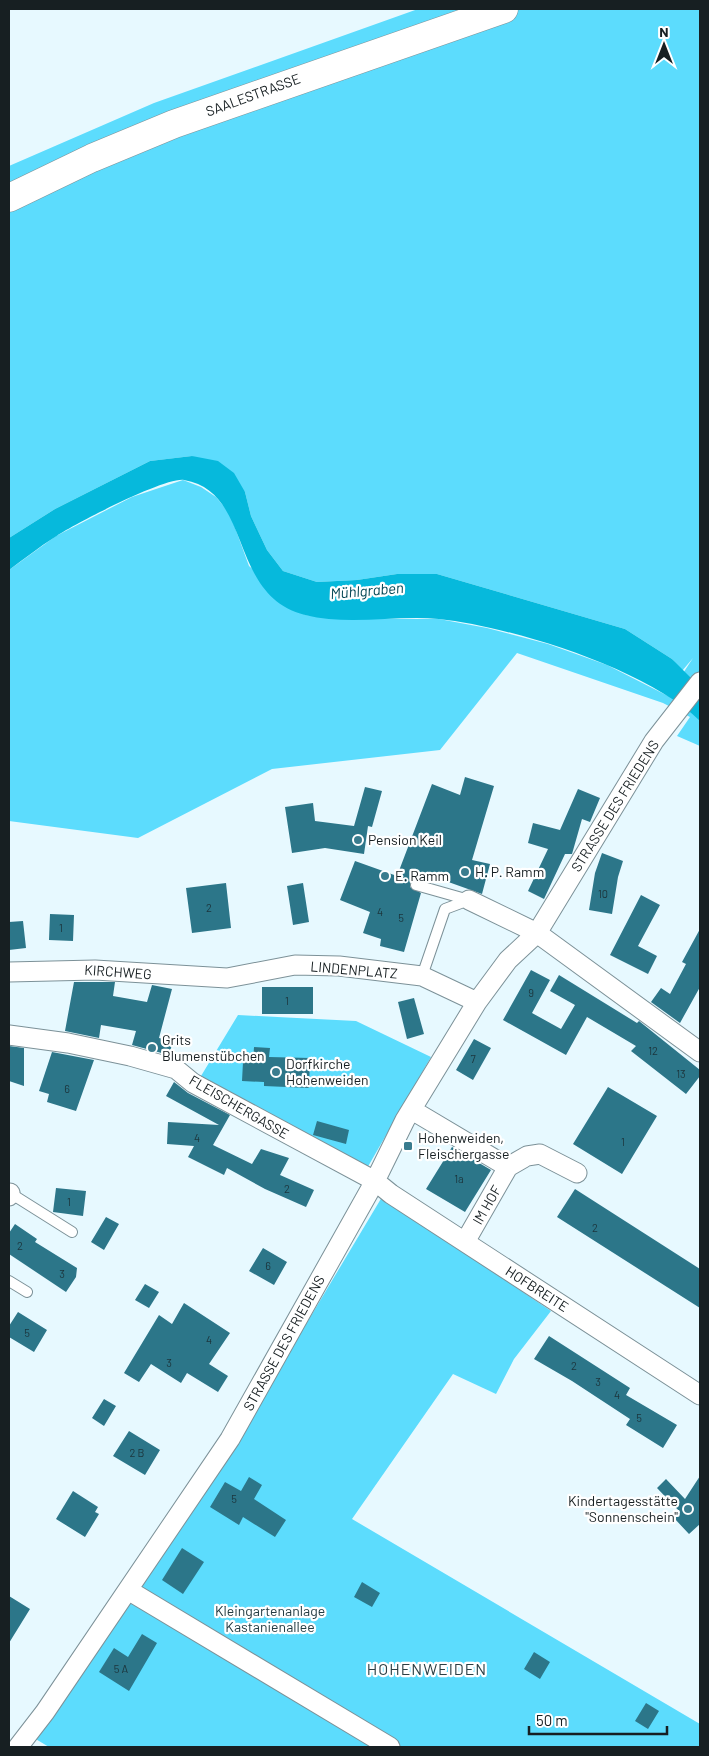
<svg xmlns="http://www.w3.org/2000/svg" width="709" height="1756" viewBox="0 0 709 1756" font-family="Barlow,sans-serif">
<style>
.green{fill:#5cdcfd}
.water{fill:#06b9dc}
.building{fill:#2c7689}
.lines{fill:none;stroke-linecap:round;stroke-linejoin:round}
.lane-casing{stroke:#7c9198;stroke-width:12}
.street-casing{stroke:#7c9198;stroke-width:21}
.secondary-casing{stroke:#7c9198;stroke-width:29}
.lane{stroke:#fff;stroke-width:10}
.street{stroke:#fff;stroke-width:19}
.secondary{stroke:#fff;stroke-width:28}
.poi-dot{fill:#3a7c8e;stroke:#fff;stroke-width:2}
.labels{text-anchor:middle;stroke-width:4.5;stroke-linejoin:round;paint-order:stroke}
.number-label{font-size:11px;fill:#1c353c}
.street-label{font-size:14px;fill:#171f22;stroke:#fff}
.poi-label{font-size:14px;fill:#171f22;stroke:#fff;text-anchor:start}
.park-label{font-size:14px;fill:#233b42;stroke:#fff}
.water-label{font-size:15px;font-style:italic;fill:#044755;stroke:#fff}
.quarter-label{font-size:16px;letter-spacing:1px;fill:#2c3f44;stroke:#fff}
</style>
<rect width="100%" height="100%" fill="#e7f9ff"/>
<path class="green" d="M 418,9 L 700,9 L 700,746 L 677,736 L 690,717 L 663,703 L 517,653 L 440,750 L 272,769 L 138,838 L 9,821 L 9,570 L 56,536 L 132,497 L 183,480 L 201,487 L 216,497 L 230,514 L 249,566 L 305,615 L 350,619 L 439,619 L 487,628 L 548,644 L 607,665 L 668,696 L 693,658 L 682,671 L 672,659 L 625,629 L 437,574 L 397,574 L 357,580 L 317,582 L 283,571 L 267,550 L 251,516 L 245,492 L 192,456 L 150,461 L 55,509 L 9,538 L 9,166 L 154,103 Z
M 238,1015 L 356,1021 L 431,1057 L 366,1170 L 201,1076 Z
M 382,1197 L 551,1311 L 514,1359 L 496,1394 L 453,1374 L 352,1519 L 700,1724 L 700,1747 L 49,1747 L 34,1738 L 232,1448 Z"/>
<path class="water" d="M 192,456 L 218,461 L 234,473 L 245,492 L 251,516 L 267,550 L 283,571 L 317,582 L 357,580 L 397,574 L 437,574 L 625,629 L 672,659 L 700,687 L 700,721 C 647,669 513,627 439,619 C 395,615 349,626 305,615 C 227,595 254,492 184,480 C 165,477 74,524 55,537 C 39,547 24,559 9,570 L 9,538 L 55,509 L 150,461 Z"/>
<path class="building" d="M 465,777 L 494,786 L 472,860 L 490,864 L 482,894 L 426,874 L 424,880 L 414,879 L 410,883 L 410,887 L 421,893 L 404,952 L 380,946 L 381,939 L 363,933 L 370,912 L 340,900 L 355,861 L 397,876 L 432,784 L 460,795 Z
M 365,787 L 382,791 L 372,827 L 368,826 L 364,854 L 325,848 L 292,853 L 285,807 L 313,803 L 315,821 L 354,826 Z
M 578,789 L 600,798 L 590,822 L 582,819 L 572,854 L 565,854 L 544,899 L 528,891 L 548,849 L 528,843 L 533,823 L 560,830 Z
M 602,853 L 623,861 L 618,877 L 612,914 L 589,910 L 595,873 Z
M 226,883 L 231,928 L 192,933 L 186,888 Z
M 303,883 L 309,922 L 293,925 L 287,886 Z
M 641,895 L 660,905 L 638,946 L 657,956 L 648,974 L 610,955 Z
M 50,914 L 74,915 L 73,941 L 49,940 Z
M 23,921 L 26,948 L 9,950 L 9,922 Z
M 700,929 L 700,987 L 680,1023 L 651,1002 L 661,988 L 670,994 L 686,964 L 682,962 Z
M 531,970 L 550,980 L 532,1013 L 561,1029 L 575,1005 L 550,991 L 559,975 L 637,1023 L 639,1021 L 700,1070 L 700,1076 L 686,1094 L 631,1051 L 636,1046 L 587,1017 L 566,1055 L 503,1020 Z
M 74,982 L 115,982 L 113,996 L 147,1002 L 152,985 L 172,989 L 159,1038 L 173,1041 L 169,1055 L 132,1045 L 136,1031 L 101,1025 L 99,1038 L 65,1031 Z
M 262,987 L 313,987 L 313,1014 L 262,1014 Z
M 414,998 L 424,1034 L 407,1039 L 398,1002 Z
M 474,1039 L 491,1048 L 473,1080 L 456,1070 Z
M 9,1046 L 24,1048 L 24,1086 L 9,1081 Z
M 254,1047 L 270,1048 L 269,1057 L 310,1058 L 309,1088 L 264,1086 L 264,1082 L 242,1081 L 243,1062 L 253,1062 Z
M 52,1052 L 94,1060 L 76,1111 L 47,1102 L 49,1094 L 39,1091 Z
M 174,1082 L 188,1093 L 230,1115 L 213,1145 L 252,1164 L 261,1149 L 289,1158 L 280,1175 L 314,1190 L 306,1207 L 265,1189 L 227,1168 L 224,1175 L 188,1157 L 194,1146 L 167,1144 L 168,1122 L 219,1125 L 166,1096 Z
M 608,1087 L 657,1116 L 622,1174 L 573,1144 Z
M 317,1121 L 349,1130 L 346,1144 L 313,1135 Z
M 452,1147 L 491,1170 L 465,1212 L 426,1189 Z
M 56,1188 L 86,1191 L 83,1216 L 53,1212 Z
M 575,1189 L 700,1269 L 700,1308 L 557,1217 Z
M 106,1217 L 119,1224 L 104,1250 L 91,1242 Z
M 15,1224 L 37,1239 L 35,1242 L 77,1268 L 76,1277 L 66,1292 L 9,1254 L 9,1233 Z
M 263,1248 L 287,1262 L 274,1285 L 249,1271 Z
M 145,1284 L 159,1292 L 149,1308 L 135,1300 Z
M 184,1303 L 230,1333 L 209,1364 L 228,1376 L 218,1392 L 187,1373 L 181,1383 L 151,1364 L 139,1382 L 124,1373 L 159,1315 L 172,1324 Z
M 18,1312 L 47,1330 L 34,1352 L 9,1337 L 9,1326 Z
M 549,1336 L 630,1388 L 626,1395 L 677,1425 L 663,1448 L 626,1425 L 630,1419 L 572,1381 L 534,1359 Z
M 104,1399 L 116,1406 L 104,1426 L 92,1418 Z
M 129,1431 L 160,1450 L 145,1475 L 113,1456 Z
M 700,1476 L 700,1524 L 689,1534 L 674,1518 L 680,1512 L 657,1488 L 666,1479 L 685,1499 Z
M 249,1477 L 262,1485 L 254,1499 L 286,1520 L 275,1537 L 243,1517 L 239,1525 L 210,1507 L 225,1482 L 241,1491 Z
M 73,1491 L 98,1507 L 95,1512 L 99,1514 L 85,1537 L 56,1519 Z
M 182,1548 L 204,1562 L 183,1594 L 162,1580 Z
M 362,1582 L 380,1593 L 372,1607 L 354,1597 Z
M 9,1596 L 30,1609 L 9,1643 Z
M 142,1634 L 157,1643 L 129,1691 L 99,1672 L 114,1648 L 128,1657 Z
M 534,1652 L 550,1662 L 540,1679 L 524,1669 Z
M 646,1703 L 659,1711 L 648,1729 L 635,1721 Z"/>
<g class="lines">
<defs>
<path id="lane" d="M 416,885 L 469,900
M 422,976 L 445,909 L 469,900
M 10,1193 L 72,1232
M 9,1281 L 27,1292"/>
<path id="street" d="M 469,900 L 537,933 L 700,1052
M 9,972 L 95,970 L 227,978 L 295,965 L 339,966 L 422,976 L 477,1002
M 9,1035 L 68,1043 L 130,1056 L 176,1069 L 193,1083 L 375,1181 L 391,1194 L 700,1395
M 412,1110 L 508,1167
M 9,1196 L 10,1193
M 465,1242 L 508,1167 L 527,1156 L 540,1154 L 577,1173
M 128,1590 L 390,1747
M 18,1747 L 45,1712 L 230,1439 L 375,1181 L 405,1120 L 477,1002 L 508,960 L 537,933 L 654,741 L 700,682"/>
<path id="secondary" d="M 9,198 L 92,158 L 174,124 L 504,9"/>
</defs>
<use href="#lane" class="lane-casing"/>
<use href="#street" class="street-casing"/>
<use href="#secondary" class="secondary-casing"/>
<use href="#lane" class="lane"/>
<use href="#street" class="street"/>
<use href="#secondary" class="secondary"/>
</g>
<g class="poi-dot">
<circle cx="358" cy="840" r="5"/>
<circle cx="465" cy="872" r="5"/>
<circle cx="385" cy="876" r="5"/>
<circle cx="152" cy="1048" r="5"/>
<circle cx="276" cy="1072" r="5"/>
<rect x="403" y="1141" width="10" height="10" rx="2.5"/>
<circle cx="688" cy="1509" r="5"/>
</g>
<g class="labels">
<g class="number-label">
<text x="603" y="898">10</text>
<text x="209" y="912">2</text>
<text x="380" y="916">4</text>
<text x="401" y="922">5</text>
<text x="61" y="932">1</text>
<text x="531" y="997">9</text>
<text x="287" y="1005">1</text>
<text x="653" y="1055">12</text>
<text x="473" y="1063">7</text>
<text x="681" y="1078">13</text>
<text x="67" y="1093">6</text>
<text x="197" y="1142">4</text>
<text x="623" y="1146">1</text>
<text x="459" y="1183">1a</text>
<text x="287" y="1193">2</text>
<text x="69" y="1206">1</text>
<text x="595" y="1232">2</text>
<text x="20" y="1250">2</text>
<text x="268" y="1270">6</text>
<text x="62" y="1278">3</text>
<text x="27" y="1337">5</text>
<text x="209" y="1344">4</text>
<text x="169" y="1367">3</text>
<text x="574" y="1370">2</text>
<text x="598" y="1386">3</text>
<text x="617" y="1399">4</text>
<text x="639" y="1422">5</text>
<text x="137" y="1457">2 B</text>
<text x="234" y="1503">5</text>
<text x="121" y="1673">5 A</text>
</g>
<g class="street-label">
<text transform="translate(253 95) rotate(-20)" y="5">SAALESTRASSE</text>
<text transform="translate(615 806) rotate(-58)" y="5">STRASSE DES FRIEDENS</text>
<text transform="translate(354 970) rotate(5)" y="5">LINDENPLATZ</text>
<text transform="translate(118 972) rotate(4)" y="5">KIRCHWEG</text>
<text transform="translate(239 1107) rotate(30)" y="5">FLEISCHERGASSE</text>
<text transform="translate(487 1205) rotate(-60)" y="5">IM HOF</text>
<text transform="translate(537 1289) rotate(33)" y="5">HOFBREITE</text>
<text transform="translate(284 1343) rotate(-61)" y="5">STRASSE DES FRIEDENS</text>
</g>
<g class="poi-label">
<text x="368" y="845">Pension Keil</text>
<text x="475" y="877">H. P. Ramm</text>
<text x="395" y="881">E. Ramm</text>
<text x="162" y="1045">Grits<tspan x="162" dy="16">Blumenstübchen</tspan></text>
<text x="286" y="1069">Dorfkirche<tspan x="286" dy="16">Hohenweiden</tspan></text>
<text x="418" y="1143">Hohenweiden,<tspan x="418" dy="16">Fleischergasse</tspan></text>
<text x="678" y="1506" text-anchor="end">Kindertagesstätte<tspan x="678" dy="16">"Sonnenschein"</tspan></text>
</g>
<g class="park-label">
<text x="270" y="1616">Kleingartenanlage<tspan x="270" dy="16">Kastanienallee</tspan></text>
</g>
<g class="water-label">
<text transform="translate(367 591) rotate(-5)" y="5">Mühlgraben</text>
</g>
<g class="quarter-label">
<text x="427" y="1675">HOHENWEIDEN</text>
</g>
</g>
<rect width="709" height="1756" fill="none" stroke="#171f22" stroke-width="20"/>
<g transform="translate(664 45)" stroke="#ffffff" stroke-width="4" paint-order="stroke">
<path d="M0-4L9 19L0 12L-9 19Z" fill="#171f22"/>
<text y="-8" font-size="14" font-weight="bold" text-anchor="middle" fill="#171f22">N</text>
</g>
<path d="M529 1726v8h138v-8" fill="none" stroke="#171f22" stroke-width="2.5"/>
<text x="536" y="1726" font-size="15" fill="#171f22" stroke="#ffffff" stroke-width="4" paint-order="stroke">50 m</text>
</svg>
